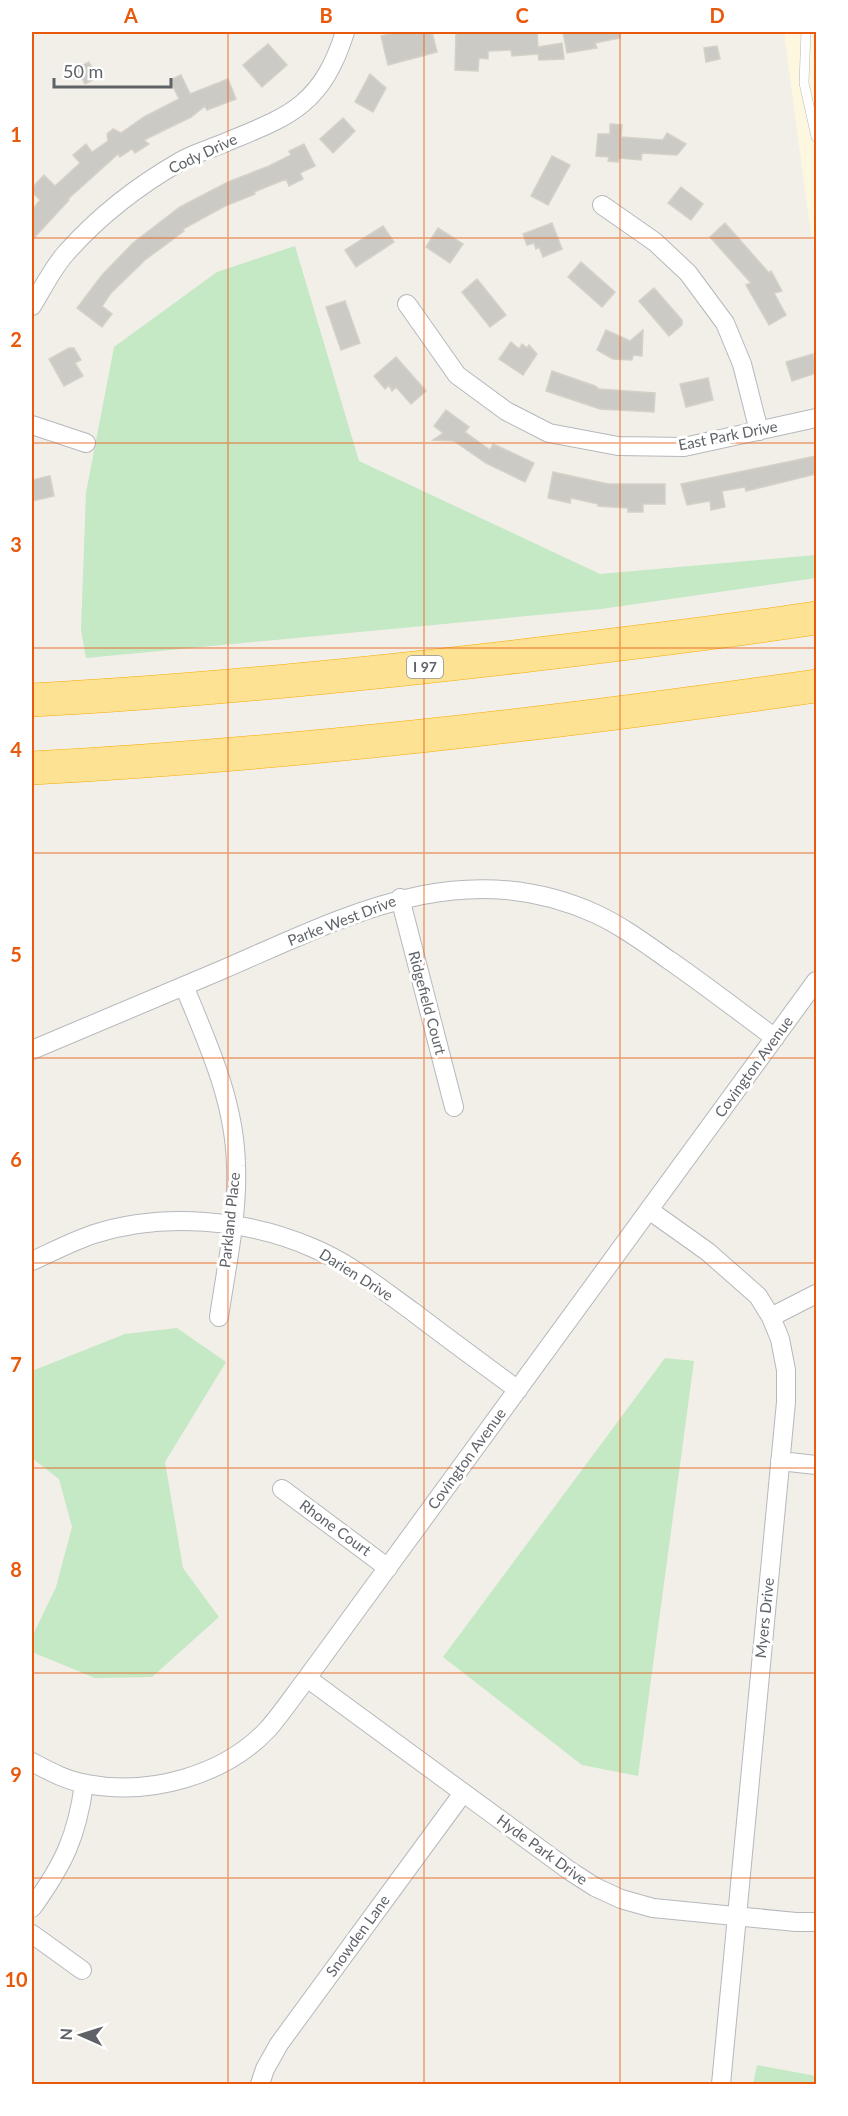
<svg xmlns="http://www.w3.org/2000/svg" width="848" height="2116" viewBox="0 0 848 2116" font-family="Lato,sans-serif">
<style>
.commercial{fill:#fef7e0}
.green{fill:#c5e8c5}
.building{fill:#cccac5;stroke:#d6d1c6;stroke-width:1.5}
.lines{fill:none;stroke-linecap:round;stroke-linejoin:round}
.service-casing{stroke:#b5b8bc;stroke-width:10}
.minor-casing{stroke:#b5b8bc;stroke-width:20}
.motorway-casing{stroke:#f9ab00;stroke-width:34}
.service{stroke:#fff;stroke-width:9}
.minor{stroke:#fff;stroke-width:18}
.motorway{stroke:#fde293;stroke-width:33}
.grid{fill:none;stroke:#e8590c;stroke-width:1.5;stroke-opacity:0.55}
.labels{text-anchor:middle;stroke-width:6;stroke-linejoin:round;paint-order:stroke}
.shield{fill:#fff;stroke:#8f9295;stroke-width:1.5}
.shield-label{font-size:14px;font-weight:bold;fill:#5f6368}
.street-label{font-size:15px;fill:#5f6368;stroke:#fff}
.neatline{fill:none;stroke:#e8590c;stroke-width:2}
.grid-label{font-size:20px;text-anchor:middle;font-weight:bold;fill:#e8590c}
</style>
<rect width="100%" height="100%" fill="#f1efe8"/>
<path class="commercial" d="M 784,32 L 816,32 L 816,258 L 809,220 Z"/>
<path class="green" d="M 295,246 L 359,461 L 600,574 L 816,555 L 816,578 L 601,609 L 86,658 L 81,630 L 86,493 L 114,347 L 217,272 Z
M 177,1328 L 226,1362 L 165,1462 L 183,1568 L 219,1617 L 152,1677 L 95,1678 L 32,1652 L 32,1637 L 56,1587 L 72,1527 L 59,1479 L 32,1458 L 32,1371 L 125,1334 Z
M 665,1358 L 694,1361 L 638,1776 L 582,1765 L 443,1657 Z
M 757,2065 L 816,2076 L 816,2084 L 753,2084 Z"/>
<path class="building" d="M 400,32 L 432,32 L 437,52 L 388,65 L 381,36 Z
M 456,32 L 537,32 L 538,47 L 562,43 L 564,59 L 539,60 L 538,54 L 512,56 L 511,50 L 488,51 L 488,59 L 479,58 L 478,71 L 455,70 Z
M 563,32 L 620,32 L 620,38 L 595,43 L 597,48 L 567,53 Z
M 268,44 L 287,65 L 262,87 L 243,65 Z
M 717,46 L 720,59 L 706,62 L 704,48 Z
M 89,62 L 97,78 L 85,84 L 77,68 Z
M 370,74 L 386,88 L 373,112 L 355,102 Z
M 181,75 L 190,94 L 228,79 L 236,99 L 207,110 L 205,106 L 191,117 L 144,140 L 149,144 L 135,153 L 132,149 L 120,157 L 118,154 L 68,199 L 69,200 L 32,240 L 32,210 L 40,200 L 32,192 L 32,188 L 44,175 L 55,186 L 80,163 L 73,155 L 86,144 L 92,152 L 108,141 L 107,134 L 113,129 L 121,133 L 144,117 L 179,99 L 170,80 Z
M 343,118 L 355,131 L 333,153 L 320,139 Z
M 610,124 L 622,125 L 621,137 L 663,140 L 667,133 L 686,144 L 677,155 L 642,153 L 641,160 L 619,158 L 618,162 L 608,161 L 609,157 L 596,156 L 598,134 L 610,134 Z
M 304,144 L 315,166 L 300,173 L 303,179 L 289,186 L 286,179 L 254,192 L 255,194 L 225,206 L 183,229 L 184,231 L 145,260 L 111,293 L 102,306 L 112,314 L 102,327 L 77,308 L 102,275 L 133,243 L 180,207 L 228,182 L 269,166 L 291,155 L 289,151 Z
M 552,156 L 570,165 L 548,205 L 531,196 Z
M 681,187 L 703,204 L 691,220 L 668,203 Z
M 552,223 L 562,249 L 543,257 L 539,247 L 536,249 L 534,243 L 527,245 L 523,234 Z
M 725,223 L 769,273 L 771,271 L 782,291 L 774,293 L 786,315 L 769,325 L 746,285 L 751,283 L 710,237 Z
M 383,226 L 394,242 L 356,267 L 345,250 Z
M 438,228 L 463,244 L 450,263 L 426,247 Z
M 581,262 L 615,292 L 602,307 L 568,277 Z
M 477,279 L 506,315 L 490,327 L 462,292 Z
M 654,288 L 682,320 L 682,325 L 669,336 L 639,301 Z
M 345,301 L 360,343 L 341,350 L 326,307 Z
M 606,330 L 630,341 L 643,330 L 642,356 L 633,355 L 632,360 L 613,359 L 597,350 Z
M 511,342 L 519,349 L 522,344 L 527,348 L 529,345 L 537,354 L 523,375 L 499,359 Z
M 69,348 L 74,348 L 81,360 L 75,363 L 83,376 L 64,386 L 49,359 Z
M 813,354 L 816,373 L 792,381 L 786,362 Z
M 396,357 L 426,391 L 411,404 L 396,387 L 392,391 L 389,385 L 385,389 L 374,376 Z
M 552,371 L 595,386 L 599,389 L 655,393 L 654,412 L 600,409 L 546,391 Z
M 708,378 L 713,400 L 686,407 L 680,384 Z
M 446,410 L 469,427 L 465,432 L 490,450 L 493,444 L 534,463 L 525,482 L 486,463 L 454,441 L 433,440 L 443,433 L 434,426 Z
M 816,456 L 816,474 L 746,491 L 745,487 L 722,491 L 725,507 L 711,510 L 710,501 L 687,505 L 681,484 Z
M 553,472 L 608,484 L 665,484 L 665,504 L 643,504 L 643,512 L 628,512 L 628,508 L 598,506 L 598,504 L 571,498 L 570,503 L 548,498 Z
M 50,476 L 54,496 L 32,501 L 32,480 Z"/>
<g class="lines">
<defs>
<path id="service" d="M 806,32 L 804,83 L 816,137"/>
<path id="minor" d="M 602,205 L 655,242 L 688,273 L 725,323 L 742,364 L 759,431
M 407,304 L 457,375 L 506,411 L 549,433 L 618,446 L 684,447 L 816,418
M 32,306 C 43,288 53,267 67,252 C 99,216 139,185 181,161 C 193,154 207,150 219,145 C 287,117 321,108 345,32
M 32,425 L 86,443
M 400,898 L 454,1107
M 184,986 C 208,1044 235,1102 236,1166 C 238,1216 226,1268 219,1317
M 32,1050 C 96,1023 160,996 224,969 C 346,916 462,853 596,914 C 622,926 646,944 669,960 C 705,985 740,1012 775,1038
M 649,1210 L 708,1252 L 758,1296 L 771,1317 L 780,1339 L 786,1370 L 786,1402 L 721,2084
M 32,1261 C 52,1252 73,1241 94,1234 C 163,1212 247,1219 313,1248 C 349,1263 380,1288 412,1311 C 447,1338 483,1364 518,1390
M 771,1317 L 816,1294
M 780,1461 L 816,1465
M 282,1489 L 388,1568
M 307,1678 L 570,1871 L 595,1887 L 621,1899 L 653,1908 L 796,1922 L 816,1922
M 32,1762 C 49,1771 67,1781 87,1784 C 149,1796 224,1776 268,1729 C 282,1713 294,1695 307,1678 L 816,981
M 32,1908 C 63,1865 77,1837 84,1784
M 32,1934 L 82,1970
M 260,2084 L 265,2069 L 279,2044 L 463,1793"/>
<path id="motorway" d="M 32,700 C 201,691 369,674 538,654 C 631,643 724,632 816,618
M 32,768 C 294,754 556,723 816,686"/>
</defs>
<use href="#service" class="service-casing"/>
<use href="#minor" class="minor-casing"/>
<use href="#motorway" class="motorway-casing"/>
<use href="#service" class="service"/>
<use href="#minor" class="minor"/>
<use href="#motorway" class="motorway"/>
</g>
<path class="grid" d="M 228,32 L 228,2084M 424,32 L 424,2084M 620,32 L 620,2084M 32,238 L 816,238M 32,443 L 816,443M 32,648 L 816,648M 32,853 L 816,853M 32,1058 L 816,1058M 32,1263 L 816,1263M 32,1468 L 816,1468M 32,1673 L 816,1673M 32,1878 L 816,1878"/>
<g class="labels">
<rect class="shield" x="407" y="656" width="36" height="22" rx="4.5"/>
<g class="shield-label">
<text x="425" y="672">I 97</text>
</g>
<g class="street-label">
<text transform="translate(203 154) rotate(-25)" y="5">Cody Drive</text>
<text transform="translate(728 436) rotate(-11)" y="5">East Park Drive</text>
<text transform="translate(342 921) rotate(-21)" y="5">Parke West Drive</text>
<text transform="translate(427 1003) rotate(75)" y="5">Ridgefield Court</text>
<text transform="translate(754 1067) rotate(-54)" y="5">Covington Avenue</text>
<text transform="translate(230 1220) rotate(-84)" y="5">Parkland Place</text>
<text transform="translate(356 1275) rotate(32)" y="5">Darien Drive</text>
<text transform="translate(467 1459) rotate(-54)" y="5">Covington Avenue</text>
<text transform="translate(335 1528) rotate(36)" y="5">Rhone Court</text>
<text transform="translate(765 1618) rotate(-84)" y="5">Myers Drive</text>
<text transform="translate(542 1850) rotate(36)" y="5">Hyde Park Drive</text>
<text transform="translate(358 1936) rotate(-54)" y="5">Snowden Lane</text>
</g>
</g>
<rect width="848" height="2116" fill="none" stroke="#ffffff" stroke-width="66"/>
<g transform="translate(81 2035) rotate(273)" stroke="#ffffff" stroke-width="4.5" paint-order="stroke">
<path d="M0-4.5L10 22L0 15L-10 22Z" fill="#5f6368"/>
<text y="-9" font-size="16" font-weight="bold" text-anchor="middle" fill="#5f6368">N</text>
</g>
<path d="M54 78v9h117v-9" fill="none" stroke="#5f6368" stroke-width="3"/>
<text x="63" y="78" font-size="18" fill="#5f6368" stroke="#ffffff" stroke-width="4.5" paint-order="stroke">50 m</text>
<rect x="33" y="33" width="782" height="2050" class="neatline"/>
<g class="grid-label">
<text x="131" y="23">A</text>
<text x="326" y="23">B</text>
<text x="522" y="23">C</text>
<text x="717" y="23">D</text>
<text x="16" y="142">1</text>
<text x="16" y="347">2</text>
<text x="16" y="552">3</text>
<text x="16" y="757">4</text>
<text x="16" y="962">5</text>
<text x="16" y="1167">6</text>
<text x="16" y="1372">7</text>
<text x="16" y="1577">8</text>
<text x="16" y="1782">9</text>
<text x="16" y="1987">10</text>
</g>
</svg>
